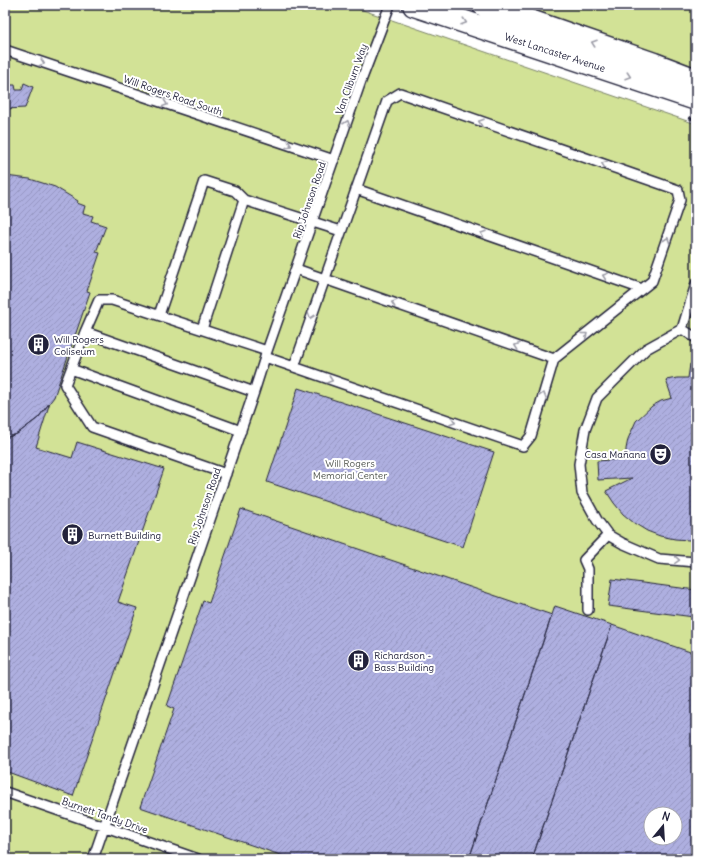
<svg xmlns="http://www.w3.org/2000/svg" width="701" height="864" viewBox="0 0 701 864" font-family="Delius,sans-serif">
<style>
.green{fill:#d2e296;stroke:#7a8268;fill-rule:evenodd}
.building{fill:url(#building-hatch);stroke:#22223b;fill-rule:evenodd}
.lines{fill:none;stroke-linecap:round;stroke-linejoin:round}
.service-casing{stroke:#22223b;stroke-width:12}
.secondary-casing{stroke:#22223b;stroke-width:25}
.path{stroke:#22223b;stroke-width:2.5;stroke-dasharray:4 3;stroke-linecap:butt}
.service{stroke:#fff;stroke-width:9}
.secondary{stroke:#fff;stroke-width:22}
.oneway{stroke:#9c9ca7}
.labels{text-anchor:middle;stroke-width:4;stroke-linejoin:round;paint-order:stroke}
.street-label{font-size:10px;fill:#22223b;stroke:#fff}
.poi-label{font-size:10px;fill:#22223b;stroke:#fff;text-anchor:start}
.park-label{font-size:10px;fill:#575c56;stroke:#fff}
</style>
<defs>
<pattern id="building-hatch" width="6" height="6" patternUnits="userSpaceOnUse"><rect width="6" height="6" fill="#aeafe0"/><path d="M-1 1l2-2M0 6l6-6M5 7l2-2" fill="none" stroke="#9596c1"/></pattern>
</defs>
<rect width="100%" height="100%" fill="#fff"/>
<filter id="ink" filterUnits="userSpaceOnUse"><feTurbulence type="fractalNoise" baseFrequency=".025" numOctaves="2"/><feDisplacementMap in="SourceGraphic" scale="8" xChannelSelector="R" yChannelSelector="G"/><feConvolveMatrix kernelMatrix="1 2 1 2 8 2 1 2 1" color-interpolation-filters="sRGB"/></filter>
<g filter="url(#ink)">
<path class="green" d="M 5,5 L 348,5 L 696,124 L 696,859 L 5,859 ZM 651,814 L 675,814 L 675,838 L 651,838 Z
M 514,5 L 696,5 L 696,68 L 692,66 Z"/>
<path class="building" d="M 24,83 L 33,87 L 25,108 L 5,109 L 5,85 L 15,85 L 16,90 L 22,90 Z
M 5,176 L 30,179 L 55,187 L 78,201 L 77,203 L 85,206 L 83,213 L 93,216 L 91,221 L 106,226 L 96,252 L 100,253 L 87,291 L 90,292 L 54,397 L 38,418 L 17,434 L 5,438 Z
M 690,364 L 696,365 L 696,539 L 689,540 L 675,539 L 660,536 L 647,531 L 634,523 L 623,514 L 614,503 L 606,491 L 632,478 L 598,480 L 597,461 L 626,459 L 626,449 L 628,439 L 636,421 L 652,406 L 661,401 L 672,398 L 666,380 L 677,378 L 688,378 Z
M 298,388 L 494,452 L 463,547 L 267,482 Z
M 50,402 L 36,447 L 72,458 L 77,442 L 164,469 L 118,602 L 137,608 L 73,796 L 5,771 L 5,438 L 17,434 L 38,418 Z
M 241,509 L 552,615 L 469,859 L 292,859 L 140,807 L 174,709 L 167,706 L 203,601 L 209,603 Z
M 612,579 L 696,590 L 694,617 L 608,606 Z
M 555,606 L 612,625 L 532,859 L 469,859 Z
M 612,625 L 696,654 L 696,859 L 532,859 ZM 651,814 L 675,814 L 675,838 L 651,838 Z
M 5,854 L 19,859 L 5,859 Z"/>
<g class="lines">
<defs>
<path id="service" d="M 5,50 L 334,160
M 356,189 L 642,289
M 296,269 L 554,359
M 696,284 L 682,329 L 646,349 L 597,398 L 585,430 L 579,464 L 582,493 L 597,520 L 608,535 L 622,543 L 659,559 L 696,562
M 159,315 L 204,181 L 235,191 L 244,200
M 202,329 L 244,200 L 341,231
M 682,329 L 696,338
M 85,332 L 99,300 L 112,300 L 267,351
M 265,357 L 523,446 L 531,436 L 554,359 L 652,281 L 680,200 L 678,190 L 400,93 L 387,101 L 294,367
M 71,369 L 241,431
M 226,474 L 92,427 L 65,385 L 85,332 L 254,392
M 588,610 L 588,569 L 584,560 L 608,535
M 5,792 L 198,859
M 93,859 L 254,392 L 267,351 L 361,81 L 390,5"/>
<path id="secondary" d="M 414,5 L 696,99
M 484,5 L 654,64 L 696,80"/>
</defs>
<use href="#service" class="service-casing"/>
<use href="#secondary" class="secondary-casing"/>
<path class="path" d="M 360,5 L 373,9
M 689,118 L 696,120"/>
<use href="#service" class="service"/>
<use href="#secondary" class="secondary"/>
</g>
<defs><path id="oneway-chevron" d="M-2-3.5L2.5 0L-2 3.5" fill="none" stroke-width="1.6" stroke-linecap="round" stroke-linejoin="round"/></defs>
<g class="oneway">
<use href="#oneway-chevron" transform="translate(464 22) rotate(18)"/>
<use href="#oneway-chevron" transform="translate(594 43) rotate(-161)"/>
<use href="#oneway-chevron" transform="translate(42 63) rotate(19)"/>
<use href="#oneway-chevron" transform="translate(628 76) rotate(18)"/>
<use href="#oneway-chevron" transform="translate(165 104) rotate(19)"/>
<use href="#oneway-chevron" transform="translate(481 122) rotate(-161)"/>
<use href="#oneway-chevron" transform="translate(347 123) rotate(-71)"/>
<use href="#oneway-chevron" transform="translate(289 145) rotate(19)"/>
<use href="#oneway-chevron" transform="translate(604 164) rotate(-161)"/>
<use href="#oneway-chevron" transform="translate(483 234) rotate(-161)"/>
<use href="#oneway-chevron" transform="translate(667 240) rotate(-71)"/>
<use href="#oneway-chevron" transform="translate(605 276) rotate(-161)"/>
<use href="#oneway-chevron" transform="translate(394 303) rotate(-161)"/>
<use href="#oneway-chevron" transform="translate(311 316) rotate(109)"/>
<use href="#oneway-chevron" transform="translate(585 335) rotate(-38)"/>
<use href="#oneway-chevron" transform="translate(517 346) rotate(-161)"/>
<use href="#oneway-chevron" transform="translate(330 380) rotate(19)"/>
<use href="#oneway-chevron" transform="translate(543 395) rotate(-74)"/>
<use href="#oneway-chevron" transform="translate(453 422) rotate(19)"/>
<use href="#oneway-chevron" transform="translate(677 560) rotate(4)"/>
</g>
</g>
<defs>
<symbol id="building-disc" viewBox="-11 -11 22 22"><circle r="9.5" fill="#22223b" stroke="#fff"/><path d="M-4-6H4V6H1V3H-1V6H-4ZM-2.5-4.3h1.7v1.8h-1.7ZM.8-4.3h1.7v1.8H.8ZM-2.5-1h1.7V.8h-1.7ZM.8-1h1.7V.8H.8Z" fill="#fff"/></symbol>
<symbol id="theatre-disc" viewBox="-11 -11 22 22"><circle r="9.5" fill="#22223b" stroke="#fff"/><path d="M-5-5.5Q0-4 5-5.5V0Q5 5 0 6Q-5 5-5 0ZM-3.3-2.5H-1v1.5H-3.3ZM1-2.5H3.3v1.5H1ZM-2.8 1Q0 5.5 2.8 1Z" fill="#fff"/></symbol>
</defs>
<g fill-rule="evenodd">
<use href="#building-disc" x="26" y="332" width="25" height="25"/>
<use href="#theatre-disc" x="648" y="442" width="25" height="25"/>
<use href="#building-disc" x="60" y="522" width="25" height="25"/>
<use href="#building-disc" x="346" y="648" width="25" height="25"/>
</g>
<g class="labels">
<g class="street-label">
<text transform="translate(555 52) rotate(18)" y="4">West Lancaster Avenue</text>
<text transform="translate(351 79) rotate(-70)" y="4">Van Cliburn Way</text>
<text transform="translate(173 95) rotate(19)" y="4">Will Rogers Road South</text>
<text transform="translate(309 200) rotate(-71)" y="4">Rip Johnson Road</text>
<text transform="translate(204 506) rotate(-71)" y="4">Rip Johnson Road</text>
<text transform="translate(105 815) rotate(19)" y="4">Burnett Tandy Drive</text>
</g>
<g class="poi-label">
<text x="54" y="343">Will Rogers<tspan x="54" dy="12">Coliseum</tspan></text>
<text x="646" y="458" text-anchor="end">Casa Mañana</text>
<text x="88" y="539">Burnett Building</text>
<text x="374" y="659">Richardson -<tspan x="374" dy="12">Bass Building</tspan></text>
</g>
<g class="park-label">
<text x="350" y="467">Will Rogers<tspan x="350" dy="12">Memorial Center</tspan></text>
</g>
</g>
<rect width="701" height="864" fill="none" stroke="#fff" stroke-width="20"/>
<rect x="10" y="10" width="681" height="844" fill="none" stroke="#22223b" stroke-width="1.5" filter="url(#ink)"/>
<g transform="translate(663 826) rotate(18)"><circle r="19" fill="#ffffff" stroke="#a7a7b1"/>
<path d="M0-3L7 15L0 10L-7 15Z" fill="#22223b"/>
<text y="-6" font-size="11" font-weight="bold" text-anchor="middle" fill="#22223b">N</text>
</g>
</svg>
